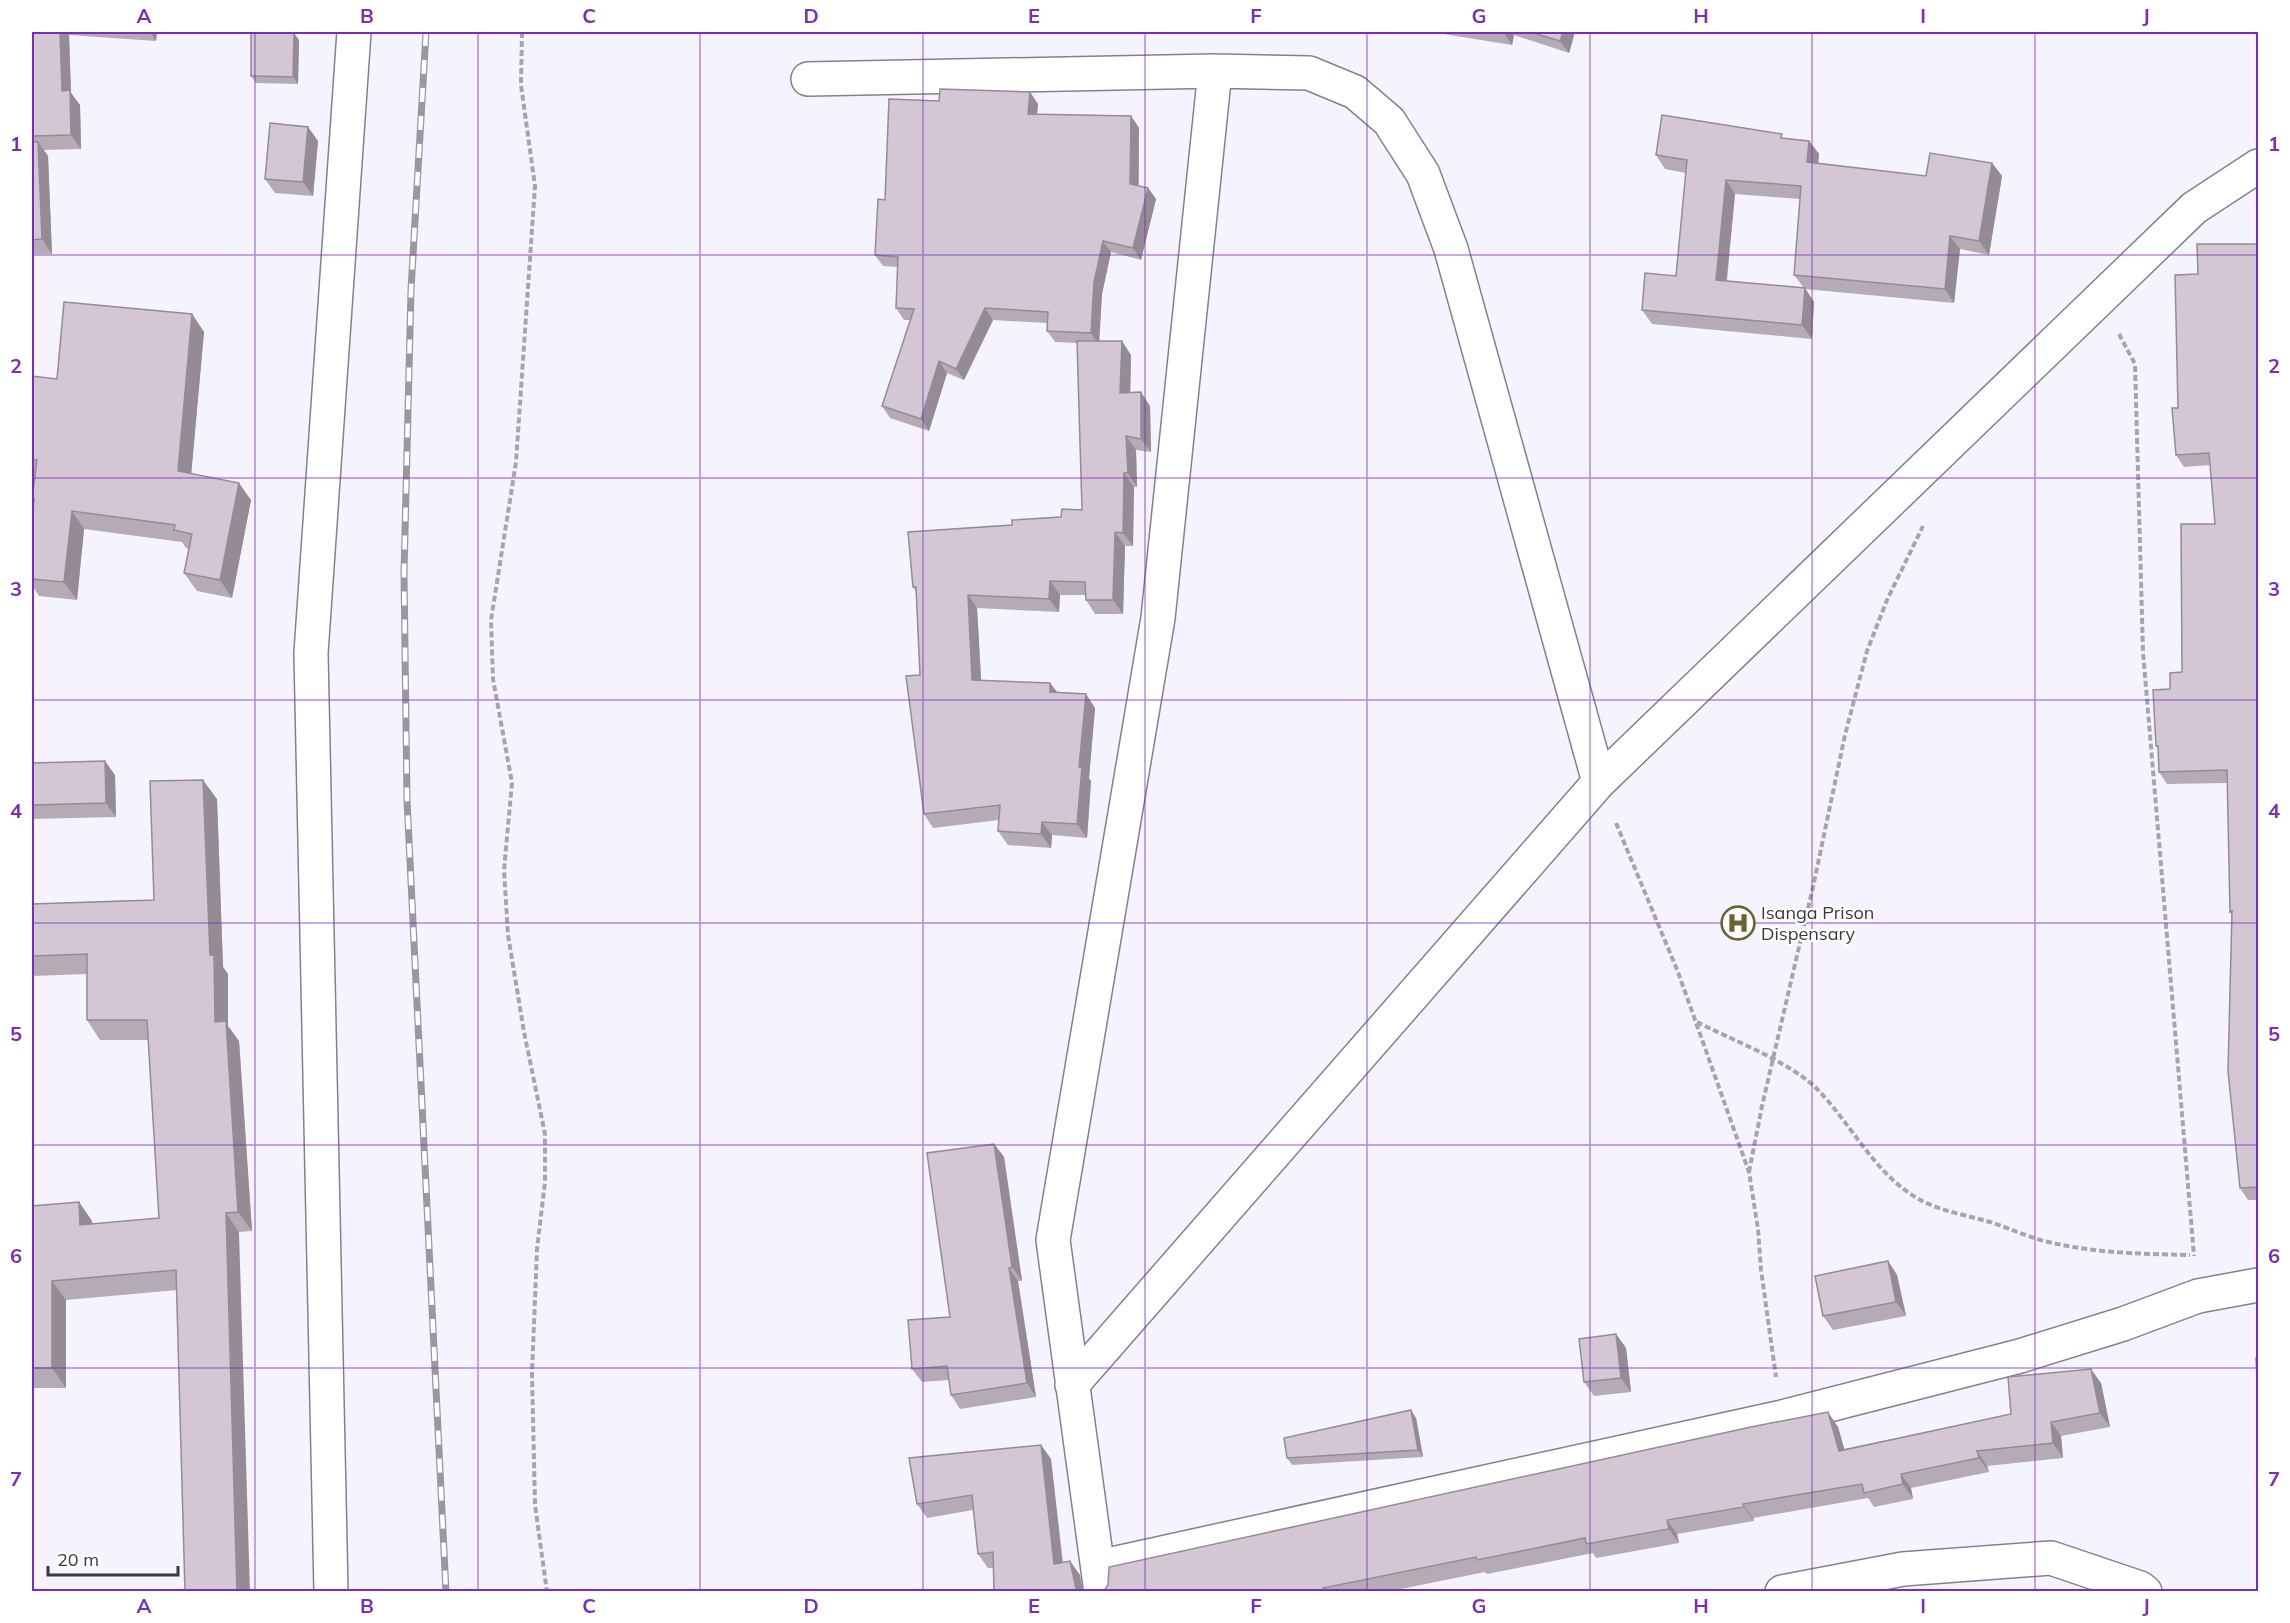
<svg xmlns="http://www.w3.org/2000/svg" width="2290" height="1623" font-family="Mulish,sans-serif">
<style>
.lines{fill:none;stroke-linecap:round;stroke-linejoin:round}
.minor-casing{stroke:#83818f;stroke-width:36}
.path{stroke:#a6a5ad;stroke-width:4;stroke-dasharray:6 3;stroke-linecap:butt}
.minor{stroke:#fff;stroke-width:33}
.rail-casing{stroke:#9998a0;stroke-width:7}
.rail{stroke:#fff;stroke-width:4.5;stroke-dasharray:14;stroke-linecap:butt}
.wall{fill:#b5abb5;fill-rule:evenodd}
.shaded-wall{fill:#948b94}
.building{fill:#d3c7d3;stroke:#948b94;stroke-width:1.5}
.grid{fill:none;stroke:#7b2cbf;stroke-width:1.5;stroke-opacity:0.55}
.labels{text-anchor:middle;stroke-width:4.5;stroke-linejoin:round;paint-order:stroke}
.poi-label{font-size:18px;fill:#3a393f;stroke:#fff;text-anchor:start}
.neatline{fill:none;stroke:#7b2cbf;stroke-width:2}
.grid-label{font-size:20px;text-anchor:middle;font-weight:bold;fill:#7b2cbf}
</style>
<rect width="100%" height="100%" fill="#f5f4fe"/>
<g class="lines">
<defs>
<path id="minor" d="M 808,79 L 1215,71 L 1309,73 L 1355,92 L 1389,121 L 1423,174 L 1451,249 L 1599,782
M 1072,1385 L 1599,782 L 2194,208 L 2258,166
M 1098,1567 L 1782,1417 L 2020,1356 L 2123,1324 L 2198,1296 L 2258,1285
M 331,1592 L 311,653 L 354,32
M 1101,1592 L 1053,1240 L 1158,618 L 1215,71
M 1782,1592 L 1903,1569 L 2051,1558 L 2140,1588 L 2145,1592"/>
</defs>
<use href="#minor" class="minor-casing"/>
<path class="path" d="M 522,32 L 521,85 L 535,186 L 516,462 L 491,620 L 493,679 L 512,783 L 504,870 L 508,935 L 524,1032 L 545,1134 L 545,1182 L 537,1249 L 532,1374 L 535,1505 L 547,1592
M 2119,334 L 2135,364 L 2143,652 L 2194,1256
M 1616,823 L 1678,972 L 1749,1172 L 1758,1229 L 1761,1270 L 1776,1377
M 1697,1022 C 1732,1040 1788,1061 1816,1088 C 1851,1123 1873,1172 1917,1198 C 1939,1211 1966,1215 1990,1222 C 2006,1227 2021,1234 2037,1239 C 2087,1253 2139,1254 2190,1255
M 1749,1172 L 1762,1106 L 1813,887 L 1845,735 L 1867,651 L 1887,600 L 1923,526"/>
<use href="#minor" class="minor"/>
<defs>
<path id="rail" d="M 426,32 L 411,290 L 404,573 L 407,800 L 446,1592"/>
</defs>
<use href="#rail" class="rail-casing"/>
<use href="#rail" class="rail"/>
</g>
<path class="wall" d="M 32,32 L 157,32 L 156,41 L 69,35 L 71,93 L 80,105 L 81,149 L 44,150 L 48,156 L 52,254 L 32,254 Z
M 1356,32 L 1375,32 L 1375,34 Z
M 1431,32 L 1575,32 L 1569,53 L 1514,35 L 1512,45 Z
M 299,40 L 298,84 L 256,83 L 251,76 Z
M 1038,104 L 1037,114 L 1131,116 L 1139,128 L 1139,186 L 1148,188 L 1156,199 L 1141,260 L 1111,252 L 1102,294 L 1099,341 L 1131,355 L 1130,392 L 1150,406 L 1151,452 L 1136,450 L 1137,487 L 1134,487 L 1133,546 L 1125,546 L 1123,614 L 1095,614 L 1086,600 L 1085,595 L 1060,595 L 1059,612 L 977,608 L 981,681 L 1050,683 L 1057,692 L 1095,708 L 1089,778 L 1091,781 L 1087,838 L 1052,835 L 1051,848 L 1008,845 L 998,831 L 999,820 L 933,828 L 924,814 L 920,675 L 916,592 L 913,587 L 1012,525 L 1061,517 L 1082,510 L 1077,343 L 1055,342 L 1047,331 L 1047,323 L 993,320 L 964,380 L 947,373 L 929,431 L 890,418 L 882,406 L 910,320 L 904,320 L 896,308 L 898,267 L 883,266 L 875,255 L 885,200 Z
M 308,127 L 318,141 L 313,196 L 275,193 L 265,179 Z
M 1785,138 L 1809,141 L 1819,154 L 1818,163 L 1926,176 L 1992,163 L 2002,176 L 1989,255 L 1960,249 L 1954,303 L 1805,289 L 1814,302 L 1812,339 L 1652,324 L 1642,310 L 1676,276 L 1686,173 L 1665,169 L 1656,155 ZM 1735,194 L 1800,199 L 1794,275 L 1804,288 L 1727,281 Z
M 2259,244 L 2259,1200 L 2248,1200 L 2240,1188 L 2232,915 L 2230,912 L 2227,783 L 2167,784 L 2159,772 L 2158,749 L 2156,746 L 2170,689 L 2182,672 L 2215,524 L 2210,465 L 2184,467 L 2176,455 L 2178,408 L 2198,274 Z
M 192,314 L 204,332 L 191,473 L 251,500 L 232,598 L 197,591 L 184,573 L 189,549 L 186,548 L 182,542 L 84,529 L 77,600 L 39,596 L 32,585 L 32,529 L 34,502 L 32,499 L 35,476 L 32,475 L 32,376 L 57,379 Z
M 32,763 L 115,775 L 116,817 L 32,819 Z
M 217,799 L 223,967 L 228,974 L 228,1026 L 239,1041 L 252,1231 L 239,1232 L 177,1290 L 66,1300 L 66,1388 L 32,1388 L 32,1206 L 79,1202 L 92,1221 L 92,1224 L 159,1218 L 148,1040 L 100,1040 L 87,1020 L 87,974 L 32,976 L 32,904 L 154,900 Z
M 994,1144 L 1004,1157 L 1022,1281 L 1018,1281 L 1036,1397 L 960,1409 L 951,1395 L 949,1380 L 922,1382 L 912,1369 L 950,1317 Z
M 1888,1261 L 1897,1275 L 1906,1316 L 1833,1330 L 1823,1316 Z
M 1616,1334 L 1626,1348 L 1631,1392 L 1594,1396 L 1584,1382 Z
M 2101,1383 L 2110,1427 L 2061,1436 L 2063,1458 L 1987,1466 L 1989,1472 L 1911,1488 L 1913,1499 L 1874,1507 L 1868,1498 L 1753,1518 L 1754,1521 L 1677,1534 L 1679,1543 L 1596,1558 L 1593,1553 L 1487,1574 L 1485,1572 L 1386,1592 L 1103,1592 L 1838,1427 L 1844,1449 L 2011,1414 Z
M 1416,1418 L 1423,1457 L 1292,1465 L 1287,1458 Z
M 1041,1445 L 1051,1459 L 1063,1562 L 1080,1575 L 994,1568 L 988,1568 L 978,1554 L 973,1510 L 927,1518 L 917,1504 Z"/>
<path class="shaded-wall" d="M 60,32 L 67,32 L 69,35 L 71,93 L 80,105 L 81,149 L 71,135 L 62,91 Z
M 150,32 L 157,32 L 156,41 Z
M 1504,32 L 1511,32 L 1514,35 L 1512,45 L 1504,33 Z
M 1563,32 L 1575,32 L 1569,53 L 1560,41 Z
M 294,33 L 299,40 L 298,84 L 293,77 Z
M 1030,92 L 1038,104 L 1036,125 L 1028,114 Z
M 1131,116 L 1139,128 L 1138,195 L 1130,184 Z
M 308,127 L 318,141 L 313,196 L 303,182 Z
M 1809,141 L 1819,154 L 1817,176 L 1807,162 Z
M 38,142 L 48,156 L 52,254 L 42,239 Z
M 1992,163 L 2002,176 L 1989,255 L 1979,241 Z
M 1726,180 L 1735,194 L 1725,294 L 1716,280 Z
M 1148,188 L 1156,199 L 1141,260 L 1133,248 Z
M 1950,236 L 1960,249 L 1954,303 L 1945,289 Z
M 1103,241 L 1111,252 L 1102,294 L 1099,345 L 1091,333 L 1094,282 Z
M 1805,288 L 1814,302 L 1812,339 L 1802,325 Z
M 985,308 L 993,320 L 964,380 L 956,369 Z
M 192,314 L 204,332 L 190,488 L 178,471 Z
M 1122,341 L 1131,355 L 1130,406 L 1120,393 Z
M 939,361 L 947,373 L 929,431 L 921,419 Z
M 1141,392 L 1150,406 L 1151,452 L 1141,439 Z
M 1126,436 L 1136,450 L 1137,487 L 1128,473 Z
M 1124,473 L 1134,487 L 1133,546 L 1123,533 Z
M 239,483 L 251,500 L 232,598 L 220,580 Z
M 72,511 L 84,529 L 77,600 L 64,582 Z
M 1115,532 L 1125,546 L 1123,614 L 1113,600 Z
M 1050,581 L 1060,595 L 1059,612 L 1049,599 Z
M 968,595 L 977,608 L 982,694 L 972,680 Z
M 1050,683 L 1060,696 L 1050,692 Z
M 1086,694 L 1095,708 L 1089,778 L 1091,781 L 1087,838 L 1077,824 L 1079,767 Z
M 105,761 L 115,775 L 116,817 L 106,803 Z
M 203,780 L 217,799 L 223,967 L 228,974 L 228,1026 L 239,1041 L 252,1231 L 238,1212 L 215,1022 L 210,955 Z
M 1042,822 L 1052,835 L 1051,848 L 1041,834 Z
M 994,1144 L 1004,1157 L 1022,1281 L 1012,1267 Z
M 79,1202 L 92,1221 L 94,1244 L 80,1225 Z
M 226,1213 L 239,1232 L 250,1592 L 237,1592 Z
M 1888,1261 L 1897,1275 L 1906,1316 L 1896,1302 Z
M 1009,1268 L 1018,1281 L 1036,1397 L 1027,1383 Z
M 52,1281 L 66,1300 L 66,1388 L 52,1368 Z
M 1616,1334 L 1626,1348 L 1631,1392 L 1621,1378 Z
M 2091,1369 L 2101,1383 L 2110,1427 L 2100,1413 Z
M 1411,1410 L 1416,1418 L 1423,1457 L 1418,1450 Z
M 1828,1412 L 1838,1427 L 1849,1465 L 1839,1451 Z
M 2051,1422 L 2061,1436 L 2063,1458 L 2053,1443 Z
M 1041,1445 L 1051,1459 L 1064,1578 L 1054,1564 Z
M 1977,1451 L 1987,1466 L 1989,1472 L 1979,1458 Z
M 1901,1474 L 1911,1488 L 1913,1499 L 1903,1484 Z
M 1743,1504 L 1753,1518 L 1754,1521 L 1744,1507 Z
M 1667,1520 L 1677,1534 L 1679,1543 L 1669,1529 Z
M 1070,1561 L 1080,1575 L 1083,1592 L 1078,1592 L 1076,1589 Z"/>
<path class="building" d="M 32,32 L 60,32 L 62,91 L 70,90 L 71,135 L 32,136 Z
M 251,32 L 294,33 L 293,77 L 251,76 Z
M 1530,32 L 1563,32 L 1560,41 Z
M 940,89 L 1030,92 L 1028,114 L 1131,116 L 1130,184 L 1148,188 L 1133,248 L 1103,241 L 1094,282 L 1091,333 L 1047,331 L 1048,312 L 985,308 L 956,369 L 939,361 L 921,419 L 882,406 L 914,309 L 896,308 L 898,257 L 875,255 L 878,199 L 885,200 L 889,99 L 939,101 Z
M 1662,115 L 1782,134 L 1781,138 L 1809,141 L 1807,162 L 1926,176 L 1930,153 L 1992,163 L 1979,241 L 1950,236 L 1945,289 L 1794,275 L 1801,186 L 1726,180 L 1716,280 L 1805,288 L 1802,325 L 1642,310 L 1645,273 L 1676,276 L 1687,160 L 1656,155 Z
M 270,123 L 308,127 L 303,182 L 265,179 Z
M 32,142 L 38,142 L 42,239 L 32,240 Z
M 2197,244 L 2259,244 L 2259,1187 L 2240,1188 L 2228,1071 L 2232,911 L 2230,912 L 2227,770 L 2159,772 L 2158,746 L 2156,746 L 2153,690 L 2170,689 L 2170,673 L 2182,672 L 2181,524 L 2215,524 L 2209,453 L 2176,455 L 2172,408 L 2178,408 L 2175,275 L 2198,274 Z
M 64,302 L 192,314 L 178,471 L 239,483 L 220,580 L 184,573 L 192,534 L 174,530 L 175,525 L 72,511 L 64,582 L 32,579 L 32,529 L 34,499 L 32,499 L 37,460 L 32,459 L 32,376 L 57,379 Z
M 1077,341 L 1122,341 L 1120,393 L 1141,392 L 1141,439 L 1126,436 L 1128,473 L 1124,473 L 1123,533 L 1115,532 L 1113,600 L 1086,600 L 1085,582 L 1050,581 L 1049,599 L 968,595 L 972,680 L 1050,683 L 1050,692 L 1086,694 L 1079,767 L 1082,767 L 1077,824 L 1042,822 L 1041,834 L 998,831 L 1000,805 L 924,814 L 906,676 L 920,675 L 916,587 L 913,587 L 908,532 L 1012,525 L 1012,520 L 1061,517 L 1062,509 L 1082,510 Z
M 105,761 L 106,803 L 32,805 L 32,763 Z
M 203,780 L 210,955 L 214,955 L 215,1022 L 226,1021 L 238,1212 L 226,1213 L 237,1592 L 185,1592 L 176,1270 L 52,1281 L 52,1368 L 32,1368 L 32,1206 L 79,1202 L 80,1225 L 159,1218 L 147,1020 L 87,1020 L 87,954 L 32,956 L 32,904 L 154,900 L 150,781 Z
M 994,1144 L 1012,1267 L 1009,1268 L 1027,1383 L 951,1395 L 947,1366 L 912,1369 L 908,1320 L 950,1317 L 927,1153 Z
M 1888,1261 L 1896,1302 L 1823,1316 L 1815,1276 Z
M 1616,1334 L 1621,1378 L 1584,1382 L 1579,1339 Z
M 2256,1358 L 2259,1358 L 2259,1399 L 2258,1399 Z
M 2091,1369 L 2100,1413 L 2051,1422 L 2053,1443 L 1977,1451 L 1979,1458 L 1901,1474 L 1903,1484 L 1864,1493 L 1862,1484 L 1743,1504 L 1744,1507 L 1667,1520 L 1669,1529 L 1586,1544 L 1585,1538 L 1477,1560 L 1476,1557 L 1323,1588 L 1324,1590 L 1316,1592 L 1103,1592 L 1108,1585 L 1109,1567 L 1751,1427 L 1828,1412 L 1839,1451 L 2011,1414 L 2008,1377 Z
M 1411,1410 L 1418,1450 L 1287,1458 L 1284,1438 Z
M 1041,1445 L 1054,1564 L 1070,1561 L 1076,1589 L 1079,1592 L 994,1592 L 993,1552 L 978,1554 L 972,1495 L 917,1504 L 909,1458 Z"/>
<path class="grid" d="M 255,32 L 255,1592M 478,32 L 478,1592M 700,32 L 700,1592M 923,32 L 923,1592M 1145,32 L 1145,1592M 1367,32 L 1367,1592M 1590,32 L 1590,1592M 1812,32 L 1812,1592M 2035,32 L 2035,1592M 32,255 L 2258,255M 32,478 L 2258,478M 32,700 L 2258,700M 32,923 L 2258,923M 32,1145 L 2258,1145M 32,1368 L 2258,1368"/>
<defs>
<symbol id="hospital-ring" viewBox="-11 -11 22 22"><circle r="9.5" fill="#fff" stroke="#696431" stroke-width="1.5"/><path d="M-5-5h3v3.5h4V-5h3V5h-3V1.5h-4V5h-3Z" fill="#696431"/></symbol>
</defs>
<g fill-rule="evenodd">
<use href="#hospital-ring" x="1719" y="904" width="38" height="38"/>
</g>
<g class="labels">
<g class="poi-label">
<text x="1761" y="919">Isanga Prison<tspan x="1761" dy="21">Dispensary</tspan></text>
</g>
</g>
<rect width="2290" height="1623" fill="none" stroke="#ffffff" stroke-width="66"/>
<path d="M48 1566v9h130v-9" fill="none" stroke="#3a393f" stroke-width="3"/>
<text x="57" y="1566" font-size="18" fill="#3a393f" stroke="#ffffff" stroke-width="4.5" paint-order="stroke">20 m</text>
<rect x="33" y="33" width="2224" height="1557" class="neatline"/>
<g class="grid-label">
<text x="144" y="23">A</text>
<text x="367" y="23">B</text>
<text x="589" y="23">C</text>
<text x="811" y="23">D</text>
<text x="1034" y="23">E</text>
<text x="1256" y="23">F</text>
<text x="1479" y="23">G</text>
<text x="1701" y="23">H</text>
<text x="1923" y="23">I</text>
<text x="2146" y="23">J</text>
<text x="16" y="151">1</text>
<text x="2274" y="151">1</text>
<text x="16" y="373">2</text>
<text x="2274" y="373">2</text>
<text x="16" y="596">3</text>
<text x="2274" y="596">3</text>
<text x="16" y="818">4</text>
<text x="2274" y="818">4</text>
<text x="16" y="1041">5</text>
<text x="2274" y="1041">5</text>
<text x="16" y="1263">6</text>
<text x="2274" y="1263">6</text>
<text x="16" y="1486">7</text>
<text x="2274" y="1486">7</text>
<text x="144" y="1613">A</text>
<text x="367" y="1613">B</text>
<text x="589" y="1613">C</text>
<text x="811" y="1613">D</text>
<text x="1034" y="1613">E</text>
<text x="1256" y="1613">F</text>
<text x="1479" y="1613">G</text>
<text x="1701" y="1613">H</text>
<text x="1923" y="1613">I</text>
<text x="2146" y="1613">J</text>
</g>
</svg>
